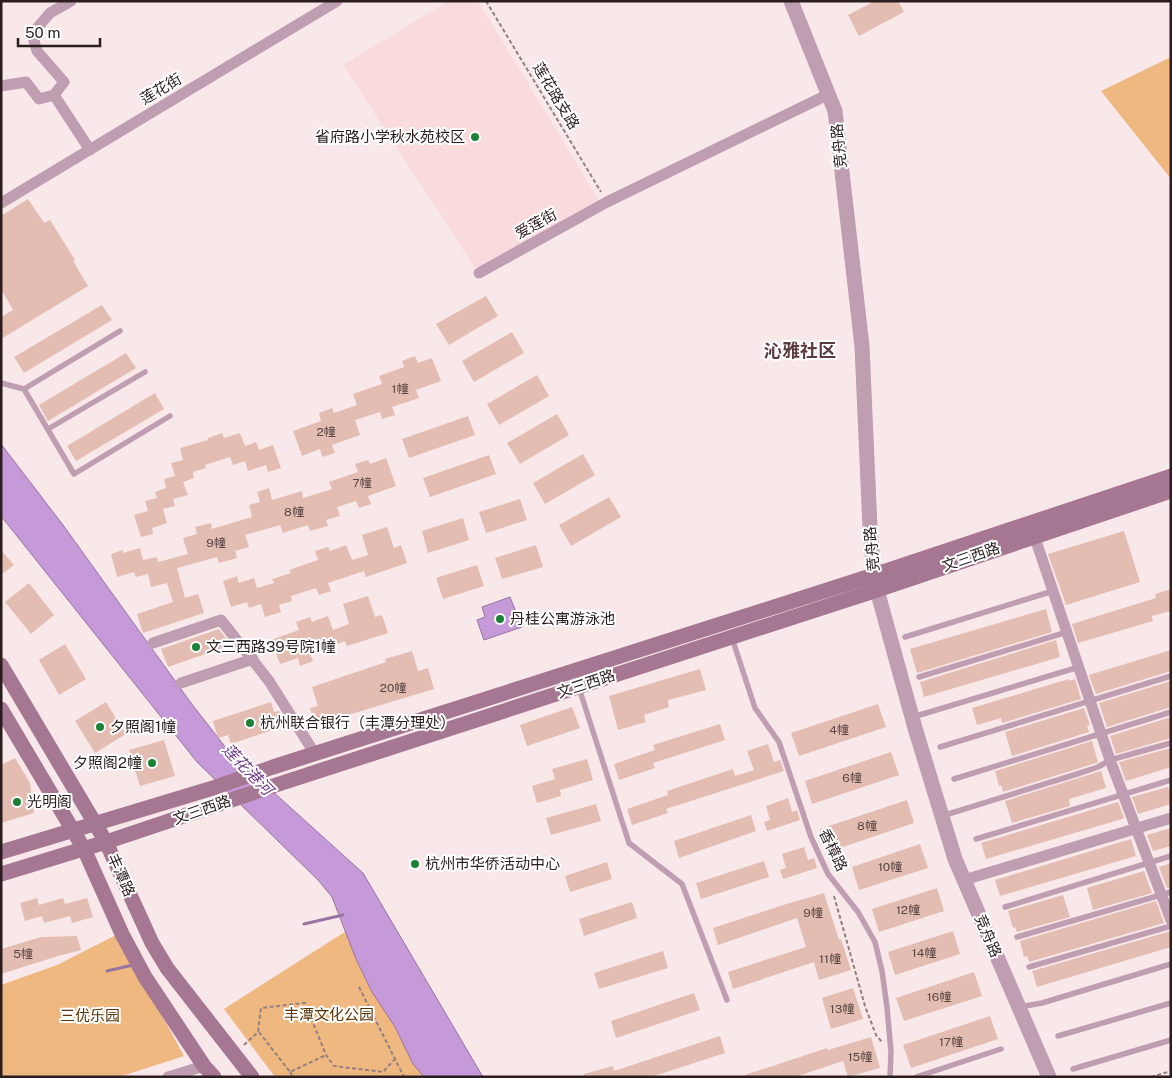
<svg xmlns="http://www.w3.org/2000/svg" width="1172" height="1078" font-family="'Public Sans','Noto Sans SC',sans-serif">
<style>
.built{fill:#f9dadd}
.green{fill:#f0b881}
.water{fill:#c69ad8;stroke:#9874a0}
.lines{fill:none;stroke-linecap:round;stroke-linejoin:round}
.stream{stroke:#9874a0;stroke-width:3}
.building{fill:#e3bdb1}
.path{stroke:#908082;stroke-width:2;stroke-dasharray:4 2.5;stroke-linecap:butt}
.service{stroke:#be9eb0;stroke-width:5.5}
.minor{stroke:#be9eb0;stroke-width:11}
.tertiary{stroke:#be9eb0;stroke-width:15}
.secondary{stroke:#a57792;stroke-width:15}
.poi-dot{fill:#1a8136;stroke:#fff;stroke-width:2}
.labels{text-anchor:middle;stroke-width:4;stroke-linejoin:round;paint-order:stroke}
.number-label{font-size:12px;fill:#594543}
.street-label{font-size:15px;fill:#2b1d1e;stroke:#fff}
.poi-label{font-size:15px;fill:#2b1d1e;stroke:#fff;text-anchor:start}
.park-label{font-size:15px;fill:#583304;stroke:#fff}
.water-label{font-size:16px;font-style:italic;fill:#703a84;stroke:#fff}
.quarter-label{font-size:18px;font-weight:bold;fill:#5c3b3f;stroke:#fff}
</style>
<rect width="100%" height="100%" fill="#f9e8ea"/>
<path class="built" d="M 448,1 L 478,1 L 604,209 L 492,267 L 474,267 L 343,65 Z"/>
<path class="green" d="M 1171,57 L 1171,179 L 1101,91 Z
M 351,928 L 438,1077 L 275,1077 L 224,1009 Z
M 118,934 L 184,1056 L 119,1077 L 1,1077 L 1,985 L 57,965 Z"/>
<path class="water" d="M 1,444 L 63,525 L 191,703 L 230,753 L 363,873 L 483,1077 L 424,1077 L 413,1064 L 395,1027 L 372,992 L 356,959 L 332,897 L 318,880 L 197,762 L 1,516 Z
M 510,597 L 522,627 L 484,640 L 477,620 L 485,617 L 482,607 Z"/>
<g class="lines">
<path class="stream" d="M 304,924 L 343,915
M 107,971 L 133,965"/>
</g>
<path class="building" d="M 875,1 L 898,1 L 904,12 L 859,36 L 848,15 Z
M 28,199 L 44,223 L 50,220 L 75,260 L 73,261 L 88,286 L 1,339 L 1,317 L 13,310 L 1,289 L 1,216 Z
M 486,296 L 498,316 L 449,345 L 436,324 Z
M 102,305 L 112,320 L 24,373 L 14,357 Z
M 512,332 L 524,353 L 474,382 L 462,361 Z
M 126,353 L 136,368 L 48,421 L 39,405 Z
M 415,356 L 418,363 L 432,358 L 441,381 L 416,390 L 419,398 L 392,407 L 395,415 L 382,419 L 380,412 L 355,420 L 360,435 L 332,445 L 335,453 L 322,457 L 320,449 L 302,456 L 293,431 L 321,421 L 319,413 L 332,408 L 334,413 L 357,405 L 353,394 L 382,384 L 379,376 L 404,367 L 402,361 Z
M 537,375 L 549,396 L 499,425 L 487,404 Z
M 155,393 L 164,409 L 76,461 L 67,446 Z
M 557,414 L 569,435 L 520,464 L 507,443 Z
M 468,416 L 475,435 L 409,458 L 402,439 Z
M 222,433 L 224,438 L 240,433 L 245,446 L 256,442 L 259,450 L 273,445 L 281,468 L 268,472 L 266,465 L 248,471 L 245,461 L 233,465 L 230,457 L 205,465 L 206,468 L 193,472 L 194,478 L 183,482 L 188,495 L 173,499 L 175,506 L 163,509 L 167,523 L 152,528 L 153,534 L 141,537 L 134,515 L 148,511 L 145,501 L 157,498 L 155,492 L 166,488 L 164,479 L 175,476 L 171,463 L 183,460 L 180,448 L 208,440 L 208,438 Z
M 583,454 L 595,475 L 545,504 L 533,483 Z
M 489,455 L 496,474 L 430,497 L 423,478 Z
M 386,458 L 396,486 L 368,496 L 371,504 L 359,508 L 356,501 L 337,507 L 340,516 L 326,520 L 328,526 L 310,531 L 308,525 L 283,533 L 280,525 L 245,535 L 249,547 L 235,551 L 237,558 L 219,563 L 217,557 L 177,568 L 185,598 L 198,594 L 204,613 L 143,633 L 137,614 L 173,602 L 167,583 L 151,587 L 148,574 L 136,577 L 134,572 L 117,577 L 111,554 L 123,550 L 123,553 L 140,548 L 143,560 L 157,557 L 158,562 L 188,554 L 183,538 L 197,534 L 195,527 L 211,523 L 212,529 L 252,517 L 249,505 L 260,502 L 257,492 L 269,488 L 272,500 L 302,491 L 303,498 L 332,489 L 329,482 L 358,472 L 355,464 L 368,460 L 370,464 Z
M 609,497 L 621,517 L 571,546 L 559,525 Z
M 520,499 L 527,520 L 486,533 L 479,512 Z
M 463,518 L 469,540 L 428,553 L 422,531 Z
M 387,527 L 394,548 L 401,545 L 407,563 L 366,577 L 364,571 L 328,583 L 331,591 L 319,595 L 316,588 L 291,596 L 292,601 L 279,605 L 281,612 L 265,617 L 261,604 L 249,608 L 247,602 L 231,607 L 223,581 L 237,576 L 239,583 L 254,578 L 257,588 L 274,583 L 272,579 L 291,573 L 289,570 L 318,560 L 315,551 L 328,547 L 330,551 L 346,545 L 352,560 L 368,555 L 362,535 Z
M 1124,531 L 1140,582 L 1066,605 L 1048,554 Z
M 536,545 L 543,567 L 502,579 L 495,558 Z
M 1,550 L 14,565 L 1,575 Z
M 477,565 L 484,586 L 443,599 L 436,578 Z
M 29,583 L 54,615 L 31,634 L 5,602 Z
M 1171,589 L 1171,611 L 1152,616 L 1153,621 L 1078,643 L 1072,624 L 1156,598 L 1155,594 Z
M 368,596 L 375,617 L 382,615 L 388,633 L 347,646 L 345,641 L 310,654 L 313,661 L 300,666 L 298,658 L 280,664 L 271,640 L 299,630 L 296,622 L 310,617 L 312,622 L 328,616 L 333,630 L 349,624 L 343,604 Z
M 1046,609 L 1052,632 L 917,673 L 910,649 Z
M 219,629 L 231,645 L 168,667 L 161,649 Z
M 1056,640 L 1060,657 L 924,697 L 920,682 Z
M 65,644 L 86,679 L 59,695 L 39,660 Z
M 1171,650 L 1171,671 L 1096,694 L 1089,675 Z
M 412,651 L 418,671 L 428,668 L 434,689 L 315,725 L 310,708 L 318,706 L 312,687 L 386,662 L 385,659 Z
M 700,669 L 706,690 L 668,700 L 669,707 L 644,715 L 646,722 L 618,730 L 609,696 Z
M 1069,679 L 1069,681 L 1075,679 L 1081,699 L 1002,723 L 1001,718 L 977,725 L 972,708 Z
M 1171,681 L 1171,707 L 1107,727 L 1099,703 Z
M 106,702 L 126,734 L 95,753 L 75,721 Z
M 271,702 L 274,712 L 279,711 L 287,725 L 231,744 L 228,735 L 218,738 L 213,721 Z
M 878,704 L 886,727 L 799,756 L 791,733 Z
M 572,707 L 580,728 L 527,746 L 520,725 Z
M 1084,708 L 1090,725 L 1087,726 L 1089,732 L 1012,756 L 1005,732 Z
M 1171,717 L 1171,738 L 1116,754 L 1110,736 Z
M 720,724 L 725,740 L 653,763 L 655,768 L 619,780 L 614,764 L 655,750 L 653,745 Z
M 164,740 L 175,776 L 140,786 L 129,750 Z
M 1092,741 L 1098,762 L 1096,763 L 1003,792 L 1001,785 L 999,786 L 995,771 Z
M 768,744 L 774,762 L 780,760 L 784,771 L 666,809 L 668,813 L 632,825 L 627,809 L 668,795 L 667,791 L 733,769 L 735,776 L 754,770 L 747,751 Z
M 1171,748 L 1171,767 L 1126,781 L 1119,762 Z
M 891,752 L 899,775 L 812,804 L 805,781 Z
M 15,758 L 30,783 L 34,813 L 1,823 L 1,765 Z
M 587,759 L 593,780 L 560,790 L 561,796 L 537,803 L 532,786 L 555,779 L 552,769 Z
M 1101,771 L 1106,788 L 1069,799 L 1070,806 L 1012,823 L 1005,801 Z
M 1168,787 L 1171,794 L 1171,804 L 1138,814 L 1132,797 Z
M 788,798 L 792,812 L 797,810 L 800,820 L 767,831 L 764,822 L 770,820 L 766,806 Z
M 907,800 L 914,823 L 828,852 L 820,829 Z
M 1118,802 L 1124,818 L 1122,819 L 986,859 L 981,843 Z
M 596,804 L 601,821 L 551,835 L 546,818 Z
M 751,815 L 756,831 L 679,858 L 674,841 Z
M 1171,828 L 1171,846 L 1153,851 L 1147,835 Z
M 1131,839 L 1136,856 L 1000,896 L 995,880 Z
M 920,844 L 928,868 L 859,890 L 852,867 Z
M 804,847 L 808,860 L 814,858 L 817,868 L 783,879 L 780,870 L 786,868 L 782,854 Z
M 764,861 L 769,877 L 701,899 L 696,883 Z
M 607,862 L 612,879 L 570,892 L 565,876 Z
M 1171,863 L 1171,887 L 1167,888 L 1159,867 Z
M 1144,871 L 1152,893 L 1093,910 L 1087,888 Z
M 937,888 L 944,911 L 879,932 L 872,909 Z
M 824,893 L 839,940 L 841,939 L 851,970 L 819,980 L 814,962 L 733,989 L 728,972 L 806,947 L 797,918 L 718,945 L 713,928 L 780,906 Z
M 1063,895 L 1070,917 L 1017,932 L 1015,927 L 1013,928 L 1008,911 Z
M 37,898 L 39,905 L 63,898 L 65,904 L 87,898 L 93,917 L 72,923 L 70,916 L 44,923 L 42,916 L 25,921 L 20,903 Z
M 1156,901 L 1164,923 L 1029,962 L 1027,956 L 1024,957 L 1020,941 Z
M 632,902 L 637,918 L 584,936 L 579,919 Z
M 953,931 L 960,954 L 895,975 L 888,952 Z
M 1171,931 L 1171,947 L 1037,987 L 1032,971 Z
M 77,936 L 81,950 L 58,956 L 1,974 L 1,949 L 41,937 Z
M 663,951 L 668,968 L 599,989 L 594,973 Z
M 974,972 L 982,996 L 904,1021 L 896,998 Z
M 853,988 L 863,1019 L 831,1029 L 822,998 Z
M 694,993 L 700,1010 L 616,1038 L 611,1021 Z
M 990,1016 L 998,1039 L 911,1068 L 903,1045 Z
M 720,1036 L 725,1053 L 651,1077 L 584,1077 L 584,1074 L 613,1066 L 614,1071 Z
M 871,1037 L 880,1068 L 848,1077 L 843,1061 L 795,1077 L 745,1077 L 745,1075 L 827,1048 L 828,1050 Z"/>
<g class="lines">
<path class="path" d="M 486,1 L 601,192
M 834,896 L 865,1006 L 876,1035 L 882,1042
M 359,987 L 404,1077
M 259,1032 L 290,1072 L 326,1055
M 244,1045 L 258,1032 L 261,1008 L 305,1003 L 326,1055 L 334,1066 L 383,1072 L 394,1060
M 290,1072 L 293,1077
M 1151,1077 L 1171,1071"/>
<path class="service" d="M 1,383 L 24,389 L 74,474 L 170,416
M 24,389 L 120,331
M 48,429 L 145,372
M 905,637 L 1053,591
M 732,638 L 755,708 L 779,742 L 811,837 L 828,874 L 858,912 L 875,942 L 882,971 L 887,1007 L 891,1052 L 890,1077
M 919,677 L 1067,632
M 579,688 L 629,843 L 682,884 L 727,1000
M 913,717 L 1079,667
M 940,747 L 1171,676
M 954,779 L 1171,712
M 942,816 L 1077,774 L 1098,767 L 1110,760 L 1171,743
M 976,839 L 1171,780
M 1005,907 L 1171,856
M 1017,937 L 1171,892
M 1029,967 L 1171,926
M 1019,1007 L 1042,1003 L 1171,964
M 1058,1036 L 1171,1003
M 1073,1069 L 1171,1040
M 916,1077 L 1001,1049"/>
<path class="minor" d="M 1,86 L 26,82 L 39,99 L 54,95 L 64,82 L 37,51 L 32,34 L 50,13 L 71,1
M 54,95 L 90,150
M 1,203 L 337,1
M 479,273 L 607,202 L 829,94
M 1034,535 L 1110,760 L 1171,920
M 153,643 L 221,620 L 269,681 L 315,754
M 181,683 L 253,659
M 964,880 L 1171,818
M 168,1077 L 204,1066"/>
<path class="tertiary" d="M 791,1 L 835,111 L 862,346 L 870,528 L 874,575 L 877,590 L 915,728 L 955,859 L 1049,1077"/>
<path class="secondary" d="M 1,665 L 106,842 L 152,943 L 167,968 L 252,1077
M 1,709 L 84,849 L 122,934 L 145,977 L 204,1066 L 214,1077
M 1,852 L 213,788 L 273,767 L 874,575 L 1171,476
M 1,874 L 106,842 L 282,783 L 877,590 L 1171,491"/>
</g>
<g class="poi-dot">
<circle cx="475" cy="137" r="5"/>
<circle cx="500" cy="619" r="5"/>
<circle cx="196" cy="647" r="5"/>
<circle cx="250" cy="723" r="5"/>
<circle cx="100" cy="727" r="5"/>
<circle cx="152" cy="763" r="5"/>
<circle cx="17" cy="802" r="5"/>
<circle cx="415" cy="864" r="5"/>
</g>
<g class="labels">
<g class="number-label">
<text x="400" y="393">1幢</text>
<text x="326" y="436">2幢</text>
<text x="362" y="487">7幢</text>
<text x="294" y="516">8幢</text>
<text x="216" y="547">9幢</text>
<text x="393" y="692">20幢</text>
<text x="839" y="734">4幢</text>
<text x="852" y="782">6幢</text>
<text x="867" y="830">8幢</text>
<text x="890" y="871">10幢</text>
<text x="908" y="914">12幢</text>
<text x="813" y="917">9幢</text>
<text x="924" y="957">14幢</text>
<text x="23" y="958">5幢</text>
<text x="830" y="963">11幢</text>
<text x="939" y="1001">16幢</text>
<text x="842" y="1013">13幢</text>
<text x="951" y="1046">17幢</text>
<text x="860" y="1061">15幢</text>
</g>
<g class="street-label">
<text transform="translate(161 89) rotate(-31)" y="5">莲花街</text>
<text transform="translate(556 96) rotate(59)" y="5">莲花路支路</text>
<text transform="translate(839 146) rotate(-96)" y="5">竞舟路</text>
<text transform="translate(536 224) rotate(-29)" y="5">爱莲街</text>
<text transform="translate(872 549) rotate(-95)" y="5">竞舟路</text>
<text transform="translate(971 557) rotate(-19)" y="5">文三西路</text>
<text transform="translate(586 684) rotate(-18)" y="5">文三西路</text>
<text transform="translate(202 810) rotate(-19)" y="5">文三西路</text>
<text transform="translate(833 850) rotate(64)" y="5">香樟路</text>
<text transform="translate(121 875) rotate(66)" y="5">丰潭路</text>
<text transform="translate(988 936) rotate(67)" y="5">竞舟路</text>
</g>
<g class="poi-label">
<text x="465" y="142" text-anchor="end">省府路小学秋水苑校区</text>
<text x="510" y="624">丹桂公寓游泳池</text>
<text x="206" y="652">文三西路39号院1幢</text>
<text x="260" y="728">杭州联合银行（丰潭分理处）</text>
<text x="110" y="732">夕照阁1幢</text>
<text x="142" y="768" text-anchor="end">夕照阁2幢</text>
<text x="27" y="807">光明阁</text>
<text x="425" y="869">杭州市华侨活动中心</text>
</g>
<g class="park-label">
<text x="329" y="1020">丰潭文化公园</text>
<text x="90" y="1021">三优乐园</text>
</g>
<g class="water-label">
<text transform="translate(248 769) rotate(46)" y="6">莲花港河</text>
</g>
<g class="quarter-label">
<text x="800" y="357">沁雅社区</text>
</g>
</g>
<rect width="1172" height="1078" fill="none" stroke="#2b1d1e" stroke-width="5"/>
<path d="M18 38v8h82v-8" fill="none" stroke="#2b1d1e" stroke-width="2.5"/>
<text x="25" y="38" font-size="15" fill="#2b1d1e" stroke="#ffffff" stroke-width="4" paint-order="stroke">50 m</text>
</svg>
